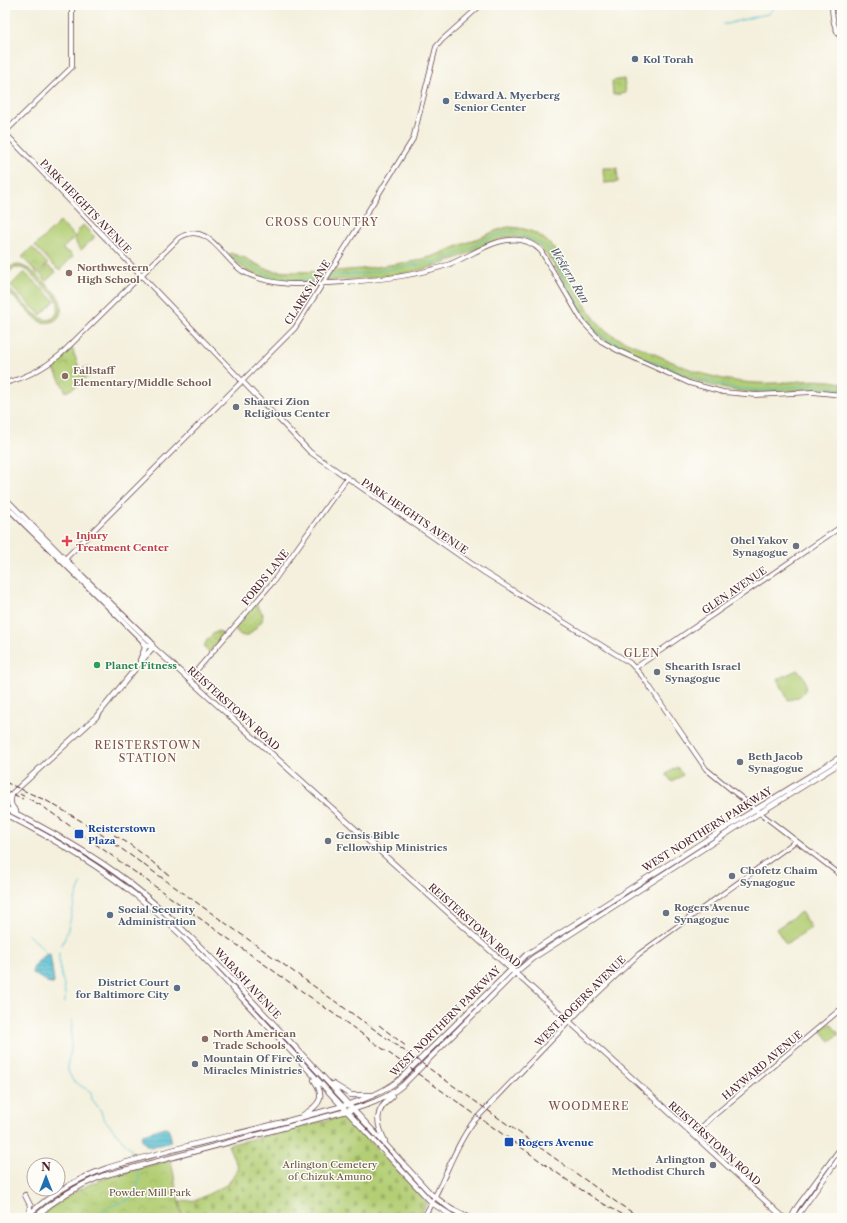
<svg xmlns="http://www.w3.org/2000/svg" width="847" height="1223" font-family="'Libre Caslon Text',serif">
<style>
.grass{fill:url(#grass-dots);stroke:#7e7650}
.cemetery{fill:url(#cemetery-stones);stroke:#7e7650}
.park{fill:url(#park-crowns);stroke:#7e7650}
.garden{fill:#b3ce74;stroke:#7e7650;fill-rule:evenodd}
.water{fill:url(#water-rules);stroke:#50707e}
.lines{fill:none;stroke-linecap:round;stroke-linejoin:round}
.stream{stroke:#56c0d2;stroke-width:1}
.secondary-casing{stroke:#643e46;stroke-width:5.5}
.primary-casing{stroke:#643e46;stroke-width:6}
.secondary{stroke:#fff;stroke-width:4}
.primary{stroke:#fff;stroke-width:4.5}
.rail{stroke:#4a1f2b;stroke-width:1;stroke-dasharray:6 3;stroke-linecap:butt}
.service-dot{fill:#5c6f8a;stroke:#fdfcf7;stroke-width:1.5}
.education-dot{fill:#8d6e63;stroke:#fdfcf7;stroke-width:1.5}
.worship-dot{fill:#6b7280;stroke:#fdfcf7;stroke-width:1.5}
.health-dot{fill:#e0444e;stroke:#fdfcf7;stroke-width:1.5}
.leisure-dot{fill:#2e9e5b;stroke:#fdfcf7;stroke-width:1.5}
.transit-dot{fill:#1a4fb4;stroke:#fdfcf7;stroke-width:1.5}
.labels{text-anchor:middle;stroke-width:3;stroke-linejoin:round;paint-order:stroke}
.service-label{font-size:10px;font-weight:bold;fill:#4e5e75;stroke:#fdfcf7;text-anchor:start}
.street-label{font-size:10px;fill:#4a1f2b;stroke:#fdfcf7}
.education-label{font-size:10px;font-weight:bold;fill:#785e54;stroke:#fdfcf7;text-anchor:start}
.worship-label{font-size:10px;font-weight:bold;fill:#5b616d;stroke:#fdfcf7;text-anchor:start}
.health-label{font-size:10px;font-weight:bold;fill:#be3a42;stroke:#fdfcf7;text-anchor:start}
.leisure-label{font-size:10px;font-weight:bold;fill:#27864d;stroke:#fdfcf7;text-anchor:start}
.transit-label{font-size:10px;font-weight:bold;fill:#164399;stroke:#fdfcf7;text-anchor:start}
.park-label{font-size:10px;fill:#6a5441;stroke:#fdfcf7}
.neighbourhood-label{font-size:11px;letter-spacing:1px;fill:#7d534a;stroke:#fdfcf7}
.water-label{font-size:11px;font-style:italic;fill:#4e5765;stroke:#fdfcf7}
</style>
<defs>
<pattern id="grass-dots" width="8" height="8" patternUnits="userSpaceOnUse"><rect width="8" height="8" fill="#b3ce74"/><path d="M2 2h.1M6 6h.1" fill="none" stroke="#9bb065" stroke-width="1.8" stroke-linecap="round"/></pattern>
<pattern id="cemetery-stones" width="16" height="16" patternUnits="userSpaceOnUse"><rect width="16" height="16" fill="#b3ce74"/><path d="M2 7V4a2 2 0 0 1 4 0v3zM10 15v-3a2 2 0 0 1 4 0v3z" fill="#9bb065"/></pattern>
<pattern id="park-crowns" width="20" height="18" patternUnits="userSpaceOnUse"><rect width="20" height="18" fill="#b3ce74"/><path d="M2 6a3 3 0 1 1 6 0M12 15a3 3 0 1 1 6 0" fill="none" stroke="#9bb065"/></pattern>
<pattern id="water-rules" width="6" height="5" patternUnits="userSpaceOnUse"><rect width="6" height="5" fill="#56c0d2"/><path d="M0 2.5h6" fill="none" stroke="#499bab"/></pattern>
</defs>
<rect width="100%" height="100%" fill="#fdfcf7"/>
<filter id="ink" filterUnits="userSpaceOnUse"><feTurbulence type="fractalNoise" baseFrequency=".025" numOctaves="2"/><feDisplacementMap in="SourceGraphic" scale="8" xChannelSelector="R" yChannelSelector="G"/><feConvolveMatrix kernelMatrix="1 2 1 2 8 2 1 2 1" color-interpolation-filters="sRGB"/></filter>
<filter id="wash" filterUnits="userSpaceOnUse"><feTurbulence type="fractalNoise" baseFrequency=".012" numOctaves="4" result="noise"/><feDisplacementMap in="SourceGraphic" scale="16" xChannelSelector="R" yChannelSelector="G"/><feGaussianBlur stdDeviation="0.9" result="paint"/><feColorMatrix in="noise" values="0 0 0 0 0 0 0 0 0 0 0 0 0 0 0 0 0 1.4 0 .05"/><feComposite in="paint" operator="in"/></filter>
<g filter="url(#wash)">
<rect width="100%" height="100%" fill="#f4f0dd"/>
<path class="grass" d="M 256,604 L 263,614 L 262,621 L 248,636 C 242,637 238,634 235,629 Z
M 219,631 L 224,636 L 209,652 L 204,647 C 205,641 213,632 219,631 Z"/>
<path class="cemetery" d="M 343,1116 L 349,1119 L 425,1200 L 427,1203 L 418,1218 L 182,1218 L 179,1201 L 197,1200 L 228,1184 L 238,1168 L 228,1145 Z"/>
<path class="park" d="M 624,79 L 626,93 L 613,95 L 612,81 Z
M 603,168 L 617,168 L 618,182 L 604,183 Z
M 508,227 C 530,228 542,234 557,252 C 569,274 584,309 602,327 C 612,337 629,343 642,348 C 683,367 711,381 757,383 C 786,385 813,376 842,383 L 842,393 C 832,392 822,390 812,390 C 798,389 784,393 770,393 C 723,394 687,379 645,360 C 632,354 618,350 607,342 C 598,335 590,328 583,319 C 562,288 551,229 502,238 C 479,248 456,260 432,267 C 395,278 355,279 316,281 C 304,282 289,284 277,282 C 258,278 242,269 229,256 L 230,253 L 245,258 L 264,268 L 273,271 L 293,272 L 335,271 L 362,269 L 416,261 L 434,256 L 498,230 Z
M 32,247 L 48,264 L 38,274 L 22,257 Z
M 72,348 L 80,370 L 88,367 L 91,376 L 78,380 L 77,383 L 79,385 L 66,392 L 55,371 L 55,364 Z
M 171,1160 L 182,1218 L 38,1218 C 54,1205 71,1193 90,1184 C 116,1173 144,1167 171,1160 Z"/>
<path class="garden" d="M 60,222 L 75,237 L 62,249 L 70,253 L 73,256 L 60,270 L 57,269 L 35,246 Z
M 83,225 L 94,236 L 94,238 L 81,250 C 72,242 75,233 83,225 Z
M 14,265 C 30,263 46,285 57,295 C 68,310 57,328 39,321 L 5,289 C 5,278 3,270 14,265 ZM 15,268 L 21,268 L 27,270 L 55,297 C 63,308 55,325 41,318 C 33,314 16,295 8,288 C 4,279 6,272 15,268 Z
M 48,266 L 56,272 L 46,281 L 40,274 Z
M 24,272 L 55,301 L 41,315 L 10,286 Z
M 797,670 C 805,675 810,688 801,695 C 797,698 793,699 788,700 L 778,679 Z
M 677,767 L 683,775 L 672,782 L 666,774 Z
M 801,912 L 811,928 L 786,944 L 776,929 Z
M 830,1023 L 839,1034 L 830,1041 L 821,1030 Z"/>
<path class="water" d="M 47,954 L 50,954 L 54,981 L 54,983 L 51,984 L 32,973 C 33,965 40,959 47,954 Z
M 165,1127 L 168,1128 L 171,1137 L 170,1142 L 151,1147 C 146,1146 143,1142 141,1137 L 143,1134 Z"/>
<g class="lines">
<path class="stream" d="M 723,24 L 727,24 L 757,16 L 768,14 L 777,5
M 229,256 L 269,275 L 276,277 L 297,280 L 325,276
M 330,276 L 366,273 L 434,262 L 451,257 L 492,237 L 507,232 L 515,232 L 534,240 L 548,248 L 584,313 L 598,332 L 608,339 L 631,350 L 641,357 L 662,365 L 683,372 L 699,379 L 735,388 L 758,390 L 813,385 L 842,388
M 28,935 L 38,943 L 47,954
M 62,945 C 71,926 72,904 81,884
M 59,952 C 57,970 67,984 65,1003
M 72,1019 L 71,1052 L 68,1061 L 68,1071 L 73,1081 L 91,1092 L 92,1099 L 101,1111 L 103,1118 L 129,1147 L 135,1156
M 95,1218 L 105,1208 L 128,1200 L 136,1191 L 139,1179 L 138,1171"/>
</g>
</g>
<g filter="url(#ink)">
<g class="lines">
<defs>
<path id="secondary" d="M 832,5 C 832,19 834,28 842,40
M 5,132 L 72,67 L 72,5
M 5,133 L 310,452 L 485,573 L 630,663 L 643,677 L 706,769 L 760,813 L 842,876
M 5,383 C 26,378 43,369 60,355 L 179,238 C 208,220 222,258 242,271 C 274,289 311,284 346,282 C 380,280 417,276 450,264 C 468,257 489,242 508,240 C 521,238 533,243 541,251 L 583,322 L 601,341 L 617,350 L 689,383 L 723,392 L 756,395 L 813,392 L 842,395
M 63,561 L 295,328 L 413,139 L 436,47 L 442,40 L 481,5
M 635,668 L 842,526
M 189,679 L 273,582 L 347,478
M 694,1135 L 711,1118 L 842,1008
M 423,1218 C 443,1187 452,1150 474,1121 L 585,1005 L 639,954 L 796,841
M 791,1218 L 797,1207 L 842,1146
M 796,1218 L 842,1154"/>
<path id="primary" d="M 5,498 L 68,562 L 151,642 L 153,647
M 5,505 L 148,646 L 153,647 L 632,1078 L 784,1218
M 140,660 L 145,648 L 143,643
M 13,793 C 9,800 10,806 16,811
M 5,800 L 96,717 L 153,647
M 5,808 C 47,829 89,852 127,881 C 180,922 225,972 271,1021 C 325,1079 378,1136 431,1194 L 451,1209 L 469,1218
M 5,814 C 52,838 97,864 138,897 C 184,934 223,978 263,1021 C 319,1081 375,1142 432,1203 L 455,1218
M 333,1084 L 351,1095 L 372,1095
M 303,1115 C 320,1105 326,1097 314,1080
M 385,1141 C 376,1123 374,1110 392,1097
M 25,1195 L 30,1205 L 29,1214
M 25,1218 C 49,1195 76,1179 107,1168 C 173,1148 240,1134 306,1116 C 338,1107 372,1101 399,1080 L 526,955 L 719,832 L 842,756
M 34,1218 C 54,1200 77,1186 102,1176 L 343,1112 C 365,1106 385,1100 403,1085 L 515,973 L 533,958 L 740,825 L 842,762"/>
</defs>
<use href="#secondary" class="secondary-casing"/>
<use href="#primary" class="primary-casing"/>
<use href="#secondary" class="secondary"/>
<use href="#primary" class="primary"/>
<path class="rail" d="M 5,782 L 47,801 L 88,825 L 619,1204 L 641,1218
M 5,790 L 23,799
M 20,794 L 42,806 L 80,833 L 574,1185 L 602,1203 L 629,1218
M 114,835 C 135,846 150,861 169,875
M 379,1025 L 407,1047"/>
</g>
</g>
<g class="service-dot">
<circle cx="635" cy="59" r="4"/>
<circle cx="446" cy="101" r="4"/>
<circle cx="110" cy="915" r="4"/>
<circle cx="177" cy="988" r="4"/>
</g>
<g class="education-dot">
<circle cx="69" cy="273" r="4"/>
<circle cx="65" cy="376" r="4"/>
<circle cx="205" cy="1039" r="4"/>
</g>
<g class="worship-dot">
<circle cx="236" cy="407" r="4"/>
<circle cx="796" cy="546" r="4"/>
<circle cx="657" cy="672" r="4"/>
<circle cx="740" cy="762" r="4"/>
<circle cx="328" cy="841" r="4"/>
<circle cx="732" cy="876" r="4"/>
<circle cx="666" cy="913" r="4"/>
<circle cx="195" cy="1064" r="4"/>
<circle cx="713" cy="1165" r="4"/>
</g>
<path class="health-dot" d="M65 535h4v4h4v4h-4v4h-4v-4h-4v-4h4z"/>
<circle class="leisure-dot" cx="97" cy="665" r="4"/>
<g class="transit-dot">
<rect x="74" y="829" width="10" height="10" rx="2"/>
<rect x="504" y="1137" width="10" height="10" rx="2"/>
</g>
<g class="labels">
<g class="service-label">
<text x="643" y="63">Kol Torah</text>
<text x="454" y="99">Edward A. Myerberg<tspan x="454" dy="12">Senior Center</tspan></text>
<text x="118" y="913">Social Security<tspan x="118" dy="12">Administration</tspan></text>
<text x="169" y="986" text-anchor="end">District Court<tspan x="169" dy="12">for Baltimore City</tspan></text>
</g>
<g class="street-label">
<text transform="translate(86 206) rotate(46)" y="4">PARK HEIGHTS AVENUE</text>
<text transform="translate(307 292) rotate(-57)" y="4">CLARKS LANE</text>
<text transform="translate(415 516) rotate(34)" y="4">PARK HEIGHTS AVENUE</text>
<text transform="translate(265 577) rotate(-51)" y="4">FORDS LANE</text>
<text transform="translate(734 590) rotate(-34)" y="4">GLEN AVENUE</text>
<text transform="translate(234 708) rotate(42)" y="4">REISTERSTOWN ROAD</text>
<text transform="translate(707 829) rotate(-32)" y="4">WEST NORTHERN PARKWAY</text>
<text transform="translate(475 925) rotate(42)" y="4">REISTERSTOWN ROAD</text>
<text transform="translate(248 983) rotate(47)" y="4">WABASH AVENUE</text>
<text transform="translate(580 1001) rotate(-45)" y="4">WEST ROGERS AVENUE</text>
<text transform="translate(445 1021) rotate(-45)" y="4">WEST NORTHERN PARKWAY</text>
<text transform="translate(762 1065) rotate(-40)" y="4">HAYWARD AVENUE</text>
<text transform="translate(715 1143) rotate(42)" y="4">REISTERSTOWN ROAD</text>
</g>
<g class="education-label">
<text x="77" y="271">Northwestern<tspan x="77" dy="12">High School</tspan></text>
<text x="73" y="374">Fallstaff<tspan x="73" dy="12">Elementary/Middle School</tspan></text>
<text x="213" y="1037">North American<tspan x="213" dy="12">Trade Schools</tspan></text>
</g>
<g class="worship-label">
<text x="244" y="405">Shaarei Zion<tspan x="244" dy="12">Religious Center</tspan></text>
<text x="788" y="544" text-anchor="end">Ohel Yakov<tspan x="788" dy="12">Synagogue</tspan></text>
<text x="665" y="670">Shearith Israel<tspan x="665" dy="12">Synagogue</tspan></text>
<text x="748" y="760">Beth Jacob<tspan x="748" dy="12">Synagogue</tspan></text>
<text x="336" y="839">Gensis Bible<tspan x="336" dy="12">Fellowship Ministries</tspan></text>
<text x="740" y="874">Chofetz Chaim<tspan x="740" dy="12">Synagogue</tspan></text>
<text x="674" y="911">Rogers Avenue<tspan x="674" dy="12">Synagogue</tspan></text>
<text x="203" y="1062">Mountain Of Fire &amp;<tspan x="203" dy="12">Miracles Ministries</tspan></text>
<text x="705" y="1163" text-anchor="end">Arlington<tspan x="705" dy="12">Methodist Church</tspan></text>
</g>
<g class="health-label">
<text x="76" y="539">Injury<tspan x="76" dy="12">Treatment Center</tspan></text>
</g>
<g class="leisure-label">
<text x="105" y="669">Planet Fitness</text>
</g>
<g class="transit-label">
<text x="88" y="832">Reisterstown<tspan x="88" dy="12">Plaza</tspan></text>
<text x="518" y="1146">Rogers Avenue</text>
</g>
<g class="park-label">
<text x="330" y="1168">Arlington Cemetery<tspan x="330" dy="12">of Chizuk Amuno</tspan></text>
<text x="150" y="1196">Powder Mill Park</text>
</g>
<g class="neighbourhood-label">
<text x="322" y="226">CROSS COUNTRY</text>
<text x="642" y="657">GLEN</text>
<text x="148" y="749">REISTERSTOWN<tspan x="148" dy="13">STATION</tspan></text>
<text x="589" y="1110">WOODMERE</text>
</g>
<g class="water-label">
<text transform="translate(570 275) rotate(59)" y="4">Western Run</text>
</g>
</g>
<rect width="847" height="1223" fill="none" stroke="#fdfcf7" stroke-width="20"/>
<g transform="translate(46 1177)"><circle r="19" fill="#fdfcf7" stroke="#b5a4a5"/>
<path d="M0-3L7 15L0 10L-7 15Z" fill="#1f6fb2"/>
<text y="-6" font-size="11" font-weight="bold" text-anchor="middle" fill="#4a1f2b">N</text>
</g>
</svg>
